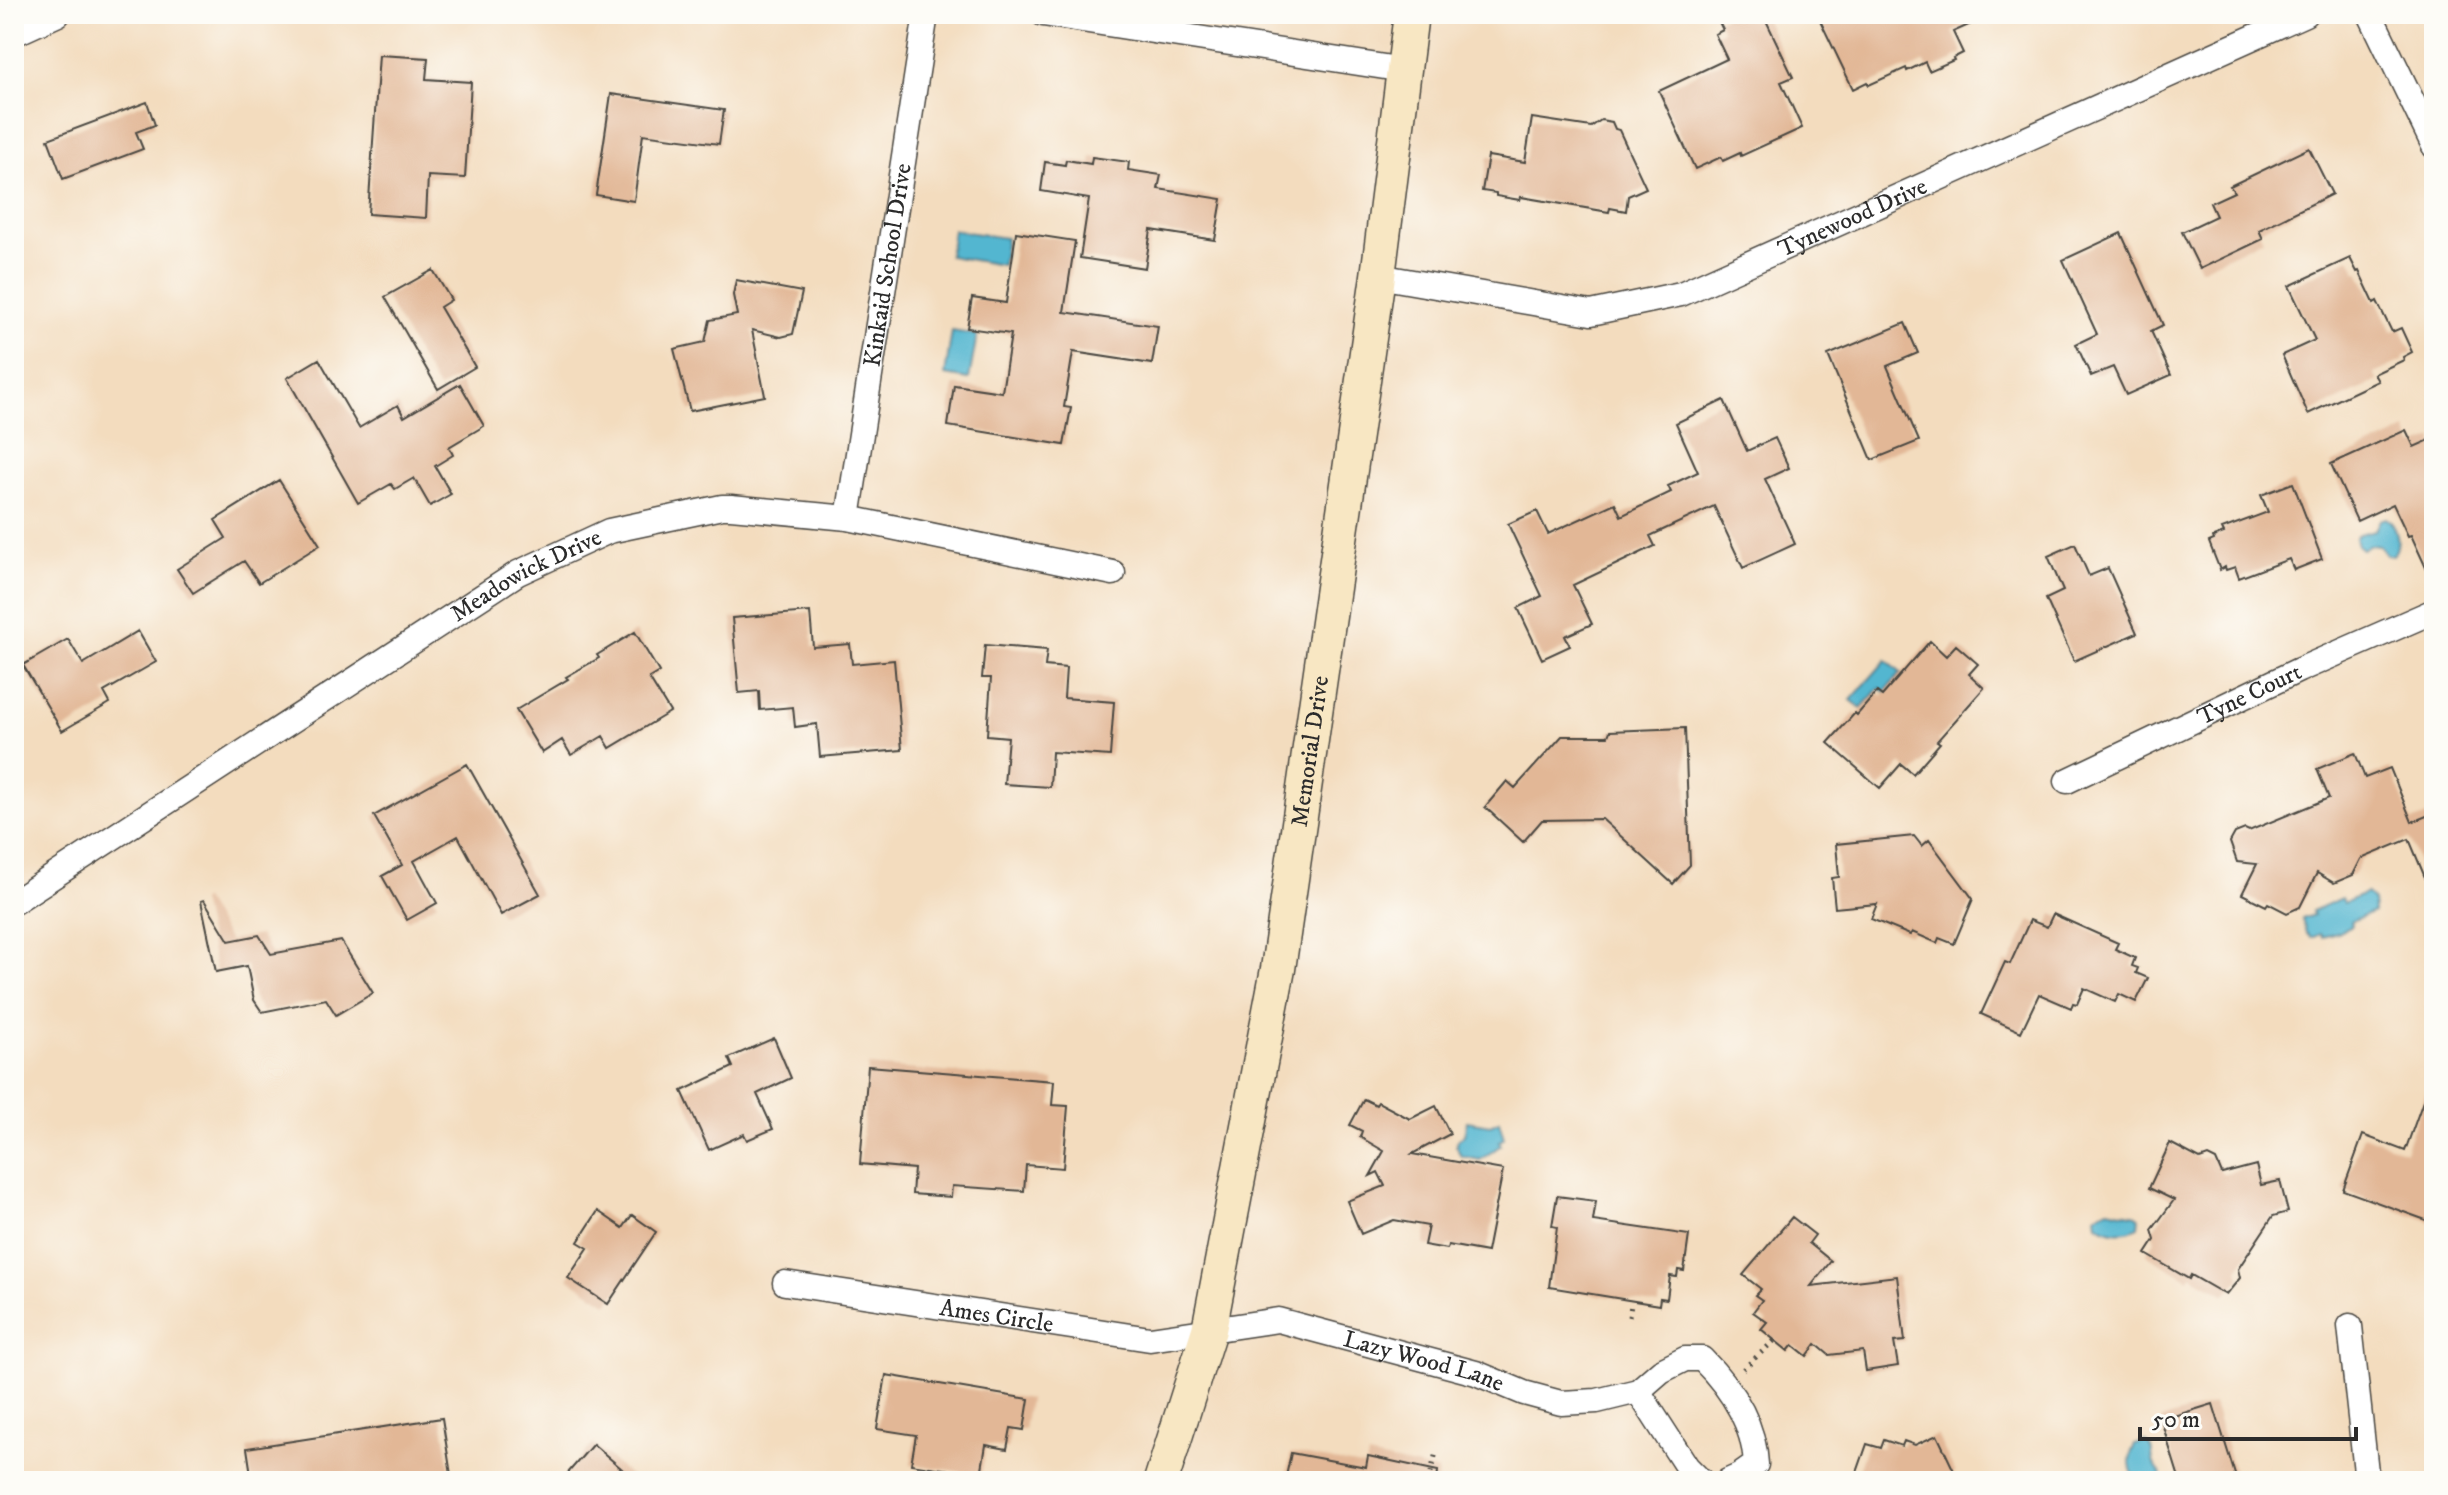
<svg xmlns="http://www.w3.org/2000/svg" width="2448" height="1495" font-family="'IM FELL DW Pica',serif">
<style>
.water{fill:#52b6d0;stroke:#3e707e;stroke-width:2}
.building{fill:#e2b796}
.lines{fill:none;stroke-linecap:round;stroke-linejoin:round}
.street-casing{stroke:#494641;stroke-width:27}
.secondary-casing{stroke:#494641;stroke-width:37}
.path{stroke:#494641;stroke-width:5;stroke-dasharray:2 6;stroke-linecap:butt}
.street{stroke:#fff;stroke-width:24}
.secondary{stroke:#f8e7c3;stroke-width:34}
.labels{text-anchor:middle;stroke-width:6;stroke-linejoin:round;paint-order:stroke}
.street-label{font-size:24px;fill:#2b2b2b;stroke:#fdfcf7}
</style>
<rect width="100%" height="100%" fill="#fdfcf7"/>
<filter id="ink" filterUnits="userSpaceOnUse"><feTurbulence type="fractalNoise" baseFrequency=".0125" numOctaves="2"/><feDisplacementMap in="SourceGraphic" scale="16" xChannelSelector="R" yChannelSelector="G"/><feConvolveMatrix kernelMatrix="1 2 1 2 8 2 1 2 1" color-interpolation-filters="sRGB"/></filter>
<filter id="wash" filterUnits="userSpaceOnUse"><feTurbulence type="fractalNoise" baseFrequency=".006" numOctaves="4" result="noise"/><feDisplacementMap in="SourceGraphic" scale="32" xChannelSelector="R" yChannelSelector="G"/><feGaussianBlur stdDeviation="1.8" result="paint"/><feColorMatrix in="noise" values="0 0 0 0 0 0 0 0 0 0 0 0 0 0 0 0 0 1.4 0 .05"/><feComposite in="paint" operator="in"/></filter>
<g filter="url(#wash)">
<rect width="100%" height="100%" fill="#f3dcbe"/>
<path class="water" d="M 953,230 L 1006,238 L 1002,265 L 949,256 Z
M 952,331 L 977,335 L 969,379 L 945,375 Z
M 2386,518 C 2398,526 2401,544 2393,555 L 2387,555 L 2379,546 L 2370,545 L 2362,549 L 2357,545 L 2355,538 L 2359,534 L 2375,530 L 2380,520 Z
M 1886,660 L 1901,673 L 1885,692 L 1879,688 L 1861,708 L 1851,700 Z
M 2367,893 L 2373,901 L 2374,912 L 2351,921 L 2352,925 L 2337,933 L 2322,937 L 2320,934 L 2311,938 L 2306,933 L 2302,919 L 2313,915 L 2312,911 L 2342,898 L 2344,903 Z
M 1467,1121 L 1490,1125 L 1499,1121 L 1504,1138 L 1499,1142 L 1501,1145 L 1480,1160 L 1461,1156 L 1456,1146 L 1457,1140 L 1464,1135 Z
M 2108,1209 L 2137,1215 L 2139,1218 L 2138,1227 C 2126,1234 2109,1233 2097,1224 L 2096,1215 Z
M 2145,1442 C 2154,1448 2151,1452 2153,1461 C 2154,1466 2159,1471 2162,1475 L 2160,1481 L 2138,1481 C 2128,1471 2128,1457 2135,1445 Z"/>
<g id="blocks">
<path class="building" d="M 1730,14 L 1763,14 L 1793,77 L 1781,82 L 1802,128 L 1741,156 L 1740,153 L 1723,161 L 1721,157 L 1695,169 L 1659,91 L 1727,59 L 1715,34 L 1723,30 L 1718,20 Z
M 1817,14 L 1993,14 L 1953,32 L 1963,53 L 1953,58 L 1954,60 L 1929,71 L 1925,62 L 1907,71 L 1906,68 L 1869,85 L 1867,82 L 1853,89 Z
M 379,55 L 428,58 L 426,79 L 471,82 L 465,178 L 428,176 L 426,218 L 368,214 Z
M 611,94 L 724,110 L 719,144 L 643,134 L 634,201 L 596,195 Z
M 147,102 L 155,125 L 136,132 L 143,149 L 63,179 L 48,139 Z
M 1532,118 L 1591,127 L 1601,120 L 1612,122 L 1615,129 L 1619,130 L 1646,188 L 1628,196 L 1626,211 L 1610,208 L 1609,212 L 1521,197 L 1520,200 L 1496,196 L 1496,193 L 1482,191 L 1488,156 L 1525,162 Z
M 2309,148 L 2332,194 L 2259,230 L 2263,239 L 2200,269 L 2182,232 L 2216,216 L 2210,203 L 2234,192 L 2230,186 Z
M 1092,157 L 1129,162 L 1128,170 L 1161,175 L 1158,189 L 1222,199 L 1215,240 L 1151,230 L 1145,268 L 1080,258 L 1089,199 L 1041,191 L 1045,162 L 1065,165 L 1066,160 L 1091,164 Z
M 1016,232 L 1075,241 L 1064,312 L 1158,326 L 1152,364 L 1073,352 L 1064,407 L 1071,408 L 1064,445 L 948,426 L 954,385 L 1002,392 L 1011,334 L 967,328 L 972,298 L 1006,303 Z
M 2121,233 L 2163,325 L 2151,331 L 2171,375 L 2126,395 L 2113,367 L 2091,376 L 2076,344 L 2097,334 L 2063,260 Z
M 2350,258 L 2357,272 L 2359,271 L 2374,303 L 2377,301 L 2392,332 L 2401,328 L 2412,352 L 2403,357 L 2404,360 L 2374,374 L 2378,381 L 2308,414 L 2282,355 L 2315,340 L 2289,286 Z
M 433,270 L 451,300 L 440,307 L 475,367 L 438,389 L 385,297 Z
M 736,280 L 802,292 L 793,334 L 781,337 L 752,330 L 765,396 L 690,411 L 674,349 L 705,342 L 710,320 L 737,315 L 733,295 Z
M 1905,323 L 1918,353 L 1887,366 L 1919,441 L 1872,460 L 1828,355 Z
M 319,359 L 359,428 L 398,405 L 404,417 L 460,384 L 484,426 L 449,447 L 453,455 L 435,466 L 451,494 L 430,506 L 414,478 L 395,489 L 391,484 L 358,503 L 287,378 Z
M 1724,400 L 1747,451 L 1775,438 L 1789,468 L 1765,479 L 1795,544 L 1743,568 L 1714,506 L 1650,536 L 1655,546 L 1573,585 L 1592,624 L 1565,636 L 1570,646 L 1542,659 L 1518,608 L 1542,596 L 1508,524 L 1537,511 L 1548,534 L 1615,503 L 1621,516 L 1671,492 L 1668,486 L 1698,472 L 1676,423 Z
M 2406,430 L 2414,447 L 2434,438 L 2434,585 L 2411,535 L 2408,536 L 2393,504 L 2357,521 L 2331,464 Z
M 279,480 L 320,545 L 259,583 L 244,561 L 193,593 L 177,569 L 226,538 L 215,520 Z
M 2293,483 L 2322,559 L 2294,570 L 2289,559 L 2239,578 L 2235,567 L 2226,570 L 2225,567 L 2220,570 L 2209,542 L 2214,540 L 2213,537 L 2224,533 L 2222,529 L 2268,512 L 2261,495 Z
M 2075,544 L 2089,576 L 2108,568 L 2137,633 L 2074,661 L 2046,599 L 2063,591 L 2048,556 Z
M 810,612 L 813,647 L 850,644 L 852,664 L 894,660 L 902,750 L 820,757 L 817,724 L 795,727 L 793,707 L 760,710 L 759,691 L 739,693 L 732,618 Z
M 138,631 L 156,662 L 104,692 L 110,703 L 62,731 L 23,665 L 68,639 L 83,664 Z
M 635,632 L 659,672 L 649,678 L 670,712 L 610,748 L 603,736 L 571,755 L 562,740 L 542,753 L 516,710 L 568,679 L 566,677 L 599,658 L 597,655 Z
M 1930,641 L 1946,656 L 1956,645 L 1978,664 L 1969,674 L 1984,688 L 1937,741 L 1940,743 L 1913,774 L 1901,764 L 1880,788 L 1828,743 L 1855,713 L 1857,715 L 1877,692 L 1882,696 Z
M 985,645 L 1047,650 L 1045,666 L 1066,668 L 1064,698 L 1114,702 L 1110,756 L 1052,752 L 1050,787 L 1004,784 L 1008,737 L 987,735 L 991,678 L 982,678 Z
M 1685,728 L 1690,865 L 1673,884 L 1602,819 L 1542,820 L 1523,842 L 1485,807 L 1507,781 L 1515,788 L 1562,736 L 1608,736 L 1610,731 Z
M 2355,753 L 2365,778 L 2390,768 L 2412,822 L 2434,813 L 2434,899 L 2409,839 L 2361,859 L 2353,875 L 2334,883 L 2317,873 L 2300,907 L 2287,913 L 2268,903 L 2266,906 L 2242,894 L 2257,864 L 2237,862 L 2230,842 L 2235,833 L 2245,829 L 2249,831 L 2329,798 L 2317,769 Z
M 467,764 L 540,894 L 501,915 L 458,836 L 414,861 L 437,903 L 407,920 L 382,876 L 402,865 L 374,816 Z
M 1914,836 L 1922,846 L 1929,840 L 1973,899 L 1954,944 L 1939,938 L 1937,943 L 1912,932 L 1910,935 L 1871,919 L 1877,904 L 1835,908 L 1832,878 L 1839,877 L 1836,844 Z
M 204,900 L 229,941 L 259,935 L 271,954 L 341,941 L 373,993 L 336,1015 L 326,999 L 262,1012 L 254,1000 L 247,966 L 216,972 L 201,901 Z
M 2053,914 L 2118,943 L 2115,949 L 2135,958 L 2132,966 L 2138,968 L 2136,973 L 2148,978 L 2136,1002 L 2119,994 L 2115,1002 L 2084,988 L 2077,1004 L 2073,1003 L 2071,1008 L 2039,994 L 2021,1032 L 1981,1014 L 2005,962 L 2010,964 L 2030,920 L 2047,927 Z
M 774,1038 L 791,1078 L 757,1094 L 773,1129 L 747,1140 L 744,1134 L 709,1150 L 682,1091 L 733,1067 L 729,1058 Z
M 868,1066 L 1054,1081 L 1052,1105 L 1068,1106 L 1063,1168 L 1026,1165 L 1024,1191 L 952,1186 L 951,1197 L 912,1194 L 914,1169 L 860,1164 Z
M 2431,1079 L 2434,1079 L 2434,1223 L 2343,1190 L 2363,1135 L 2405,1151 Z
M 1364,1099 L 1376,1105 L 1378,1102 L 1410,1119 L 1436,1106 L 1450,1134 L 1412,1154 L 1503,1170 L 1487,1252 L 1448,1245 L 1447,1249 L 1424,1245 L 1428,1226 L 1394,1220 L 1361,1234 L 1347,1201 L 1385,1186 L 1378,1172 L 1370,1176 L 1384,1151 L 1360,1137 L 1362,1131 L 1350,1125 Z
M 2170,1143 L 2200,1159 L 2208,1156 L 2216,1160 L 2222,1174 L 2256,1165 L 2261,1185 L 2280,1181 L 2288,1212 L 2273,1216 L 2238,1269 L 2240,1278 L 2226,1295 L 2191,1275 L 2189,1279 L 2146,1254 L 2155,1240 L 2152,1230 L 2174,1200 L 2149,1188 Z
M 1557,1196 L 1596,1201 L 1593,1221 L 1689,1235 L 1684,1271 L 1678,1270 L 1677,1277 L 1670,1276 L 1667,1299 L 1660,1298 L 1659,1305 L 1549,1287 L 1557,1227 L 1552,1226 Z
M 598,1211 L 623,1228 L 632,1215 L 656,1232 L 608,1304 L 568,1278 L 588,1248 L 578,1242 Z
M 1792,1217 L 1815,1235 L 1809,1243 L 1831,1261 L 1811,1286 L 1897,1276 L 1905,1341 L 1894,1342 L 1898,1366 L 1866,1371 L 1863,1351 L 1829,1355 L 1816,1344 L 1807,1356 L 1793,1345 L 1788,1351 L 1761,1329 L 1767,1322 L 1753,1312 L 1762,1300 L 1755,1295 L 1761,1289 L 1743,1275 Z
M 886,1375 L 1029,1399 L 1024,1430 L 1011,1428 L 1007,1449 L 986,1445 L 981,1475 L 911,1464 L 916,1435 L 877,1429 Z
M 2213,1404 L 2237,1481 L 2180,1481 L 2161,1420 Z
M 442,1418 L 452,1481 L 252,1481 L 247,1448 Z
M 1937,1435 L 1955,1473 L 1938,1481 L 1854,1481 L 1867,1444 L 1881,1448 L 1884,1440 L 1902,1446 L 1904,1441 L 1915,1445 Z
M 593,1444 L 636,1481 L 561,1481 Z
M 1291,1453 L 1366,1467 L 1368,1456 L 1438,1471 L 1437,1481 L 1285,1481 Z"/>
</g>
</g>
<g filter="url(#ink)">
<use href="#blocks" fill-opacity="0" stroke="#494641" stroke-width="2"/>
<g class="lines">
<defs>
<g id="street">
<path d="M 1043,14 L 1404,70"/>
<path d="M 2370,14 L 2434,146"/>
<path d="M 14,34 L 58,14"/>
<path id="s1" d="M 1378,276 L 1591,313 L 1681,294 L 2305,14"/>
<path id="s2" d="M 848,518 L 926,14"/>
<path id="s3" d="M 2067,781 L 2299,670 L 2434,611"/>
<path id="s4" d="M 14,902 L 518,573 L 609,531 L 722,507 L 731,507 L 848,518 L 1113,573"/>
<path id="s5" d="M 785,1283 L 1150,1339 L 1278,1320 L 1476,1373 L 1524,1393 L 1561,1403 L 1597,1401 L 1638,1391 L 1661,1371 L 1685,1359 L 1702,1359 C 1731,1388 1754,1423 1756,1464 L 1739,1476 L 1728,1481"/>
<path d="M 2350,1326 L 2367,1481"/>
<path d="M 1638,1391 L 1687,1467 L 1701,1481"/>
</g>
<g id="secondary">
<path id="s6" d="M 1161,1481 L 1209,1330 L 1278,969 L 1378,276 L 1411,14"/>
</g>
</defs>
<use href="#street" class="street-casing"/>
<use href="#secondary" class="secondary-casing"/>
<path class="path" d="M 1629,1317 L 1631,1305
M 1743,1369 L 1775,1340
M 1429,1481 L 1436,1452"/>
<use href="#street" class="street"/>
<use href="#secondary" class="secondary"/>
</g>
</g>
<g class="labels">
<g class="street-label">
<text dy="8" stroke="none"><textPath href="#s1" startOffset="496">Tynewood Drive</textPath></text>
<text dy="8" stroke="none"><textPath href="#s2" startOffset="256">Kinkaid School Drive</textPath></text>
<text dy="8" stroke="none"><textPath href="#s4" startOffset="608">Meadowick Drive</textPath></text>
<text dy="8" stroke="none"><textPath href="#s3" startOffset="202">Tyne Court</textPath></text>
<text dy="8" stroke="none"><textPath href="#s6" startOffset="746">Memorial Drive</textPath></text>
<text dy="8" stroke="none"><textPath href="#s5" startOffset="214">Ames Circle</textPath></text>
<text dy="8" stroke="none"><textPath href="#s5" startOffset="650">Lazy Wood Lane</textPath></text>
</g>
</g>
<rect width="2448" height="1495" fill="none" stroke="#fdfcf7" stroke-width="48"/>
<path d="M2140 1427v12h216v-12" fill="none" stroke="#2b2b2b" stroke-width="4"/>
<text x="2152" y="1427" font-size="24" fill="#2b2b2b" stroke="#fdfcf7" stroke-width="6" paint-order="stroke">50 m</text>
</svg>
